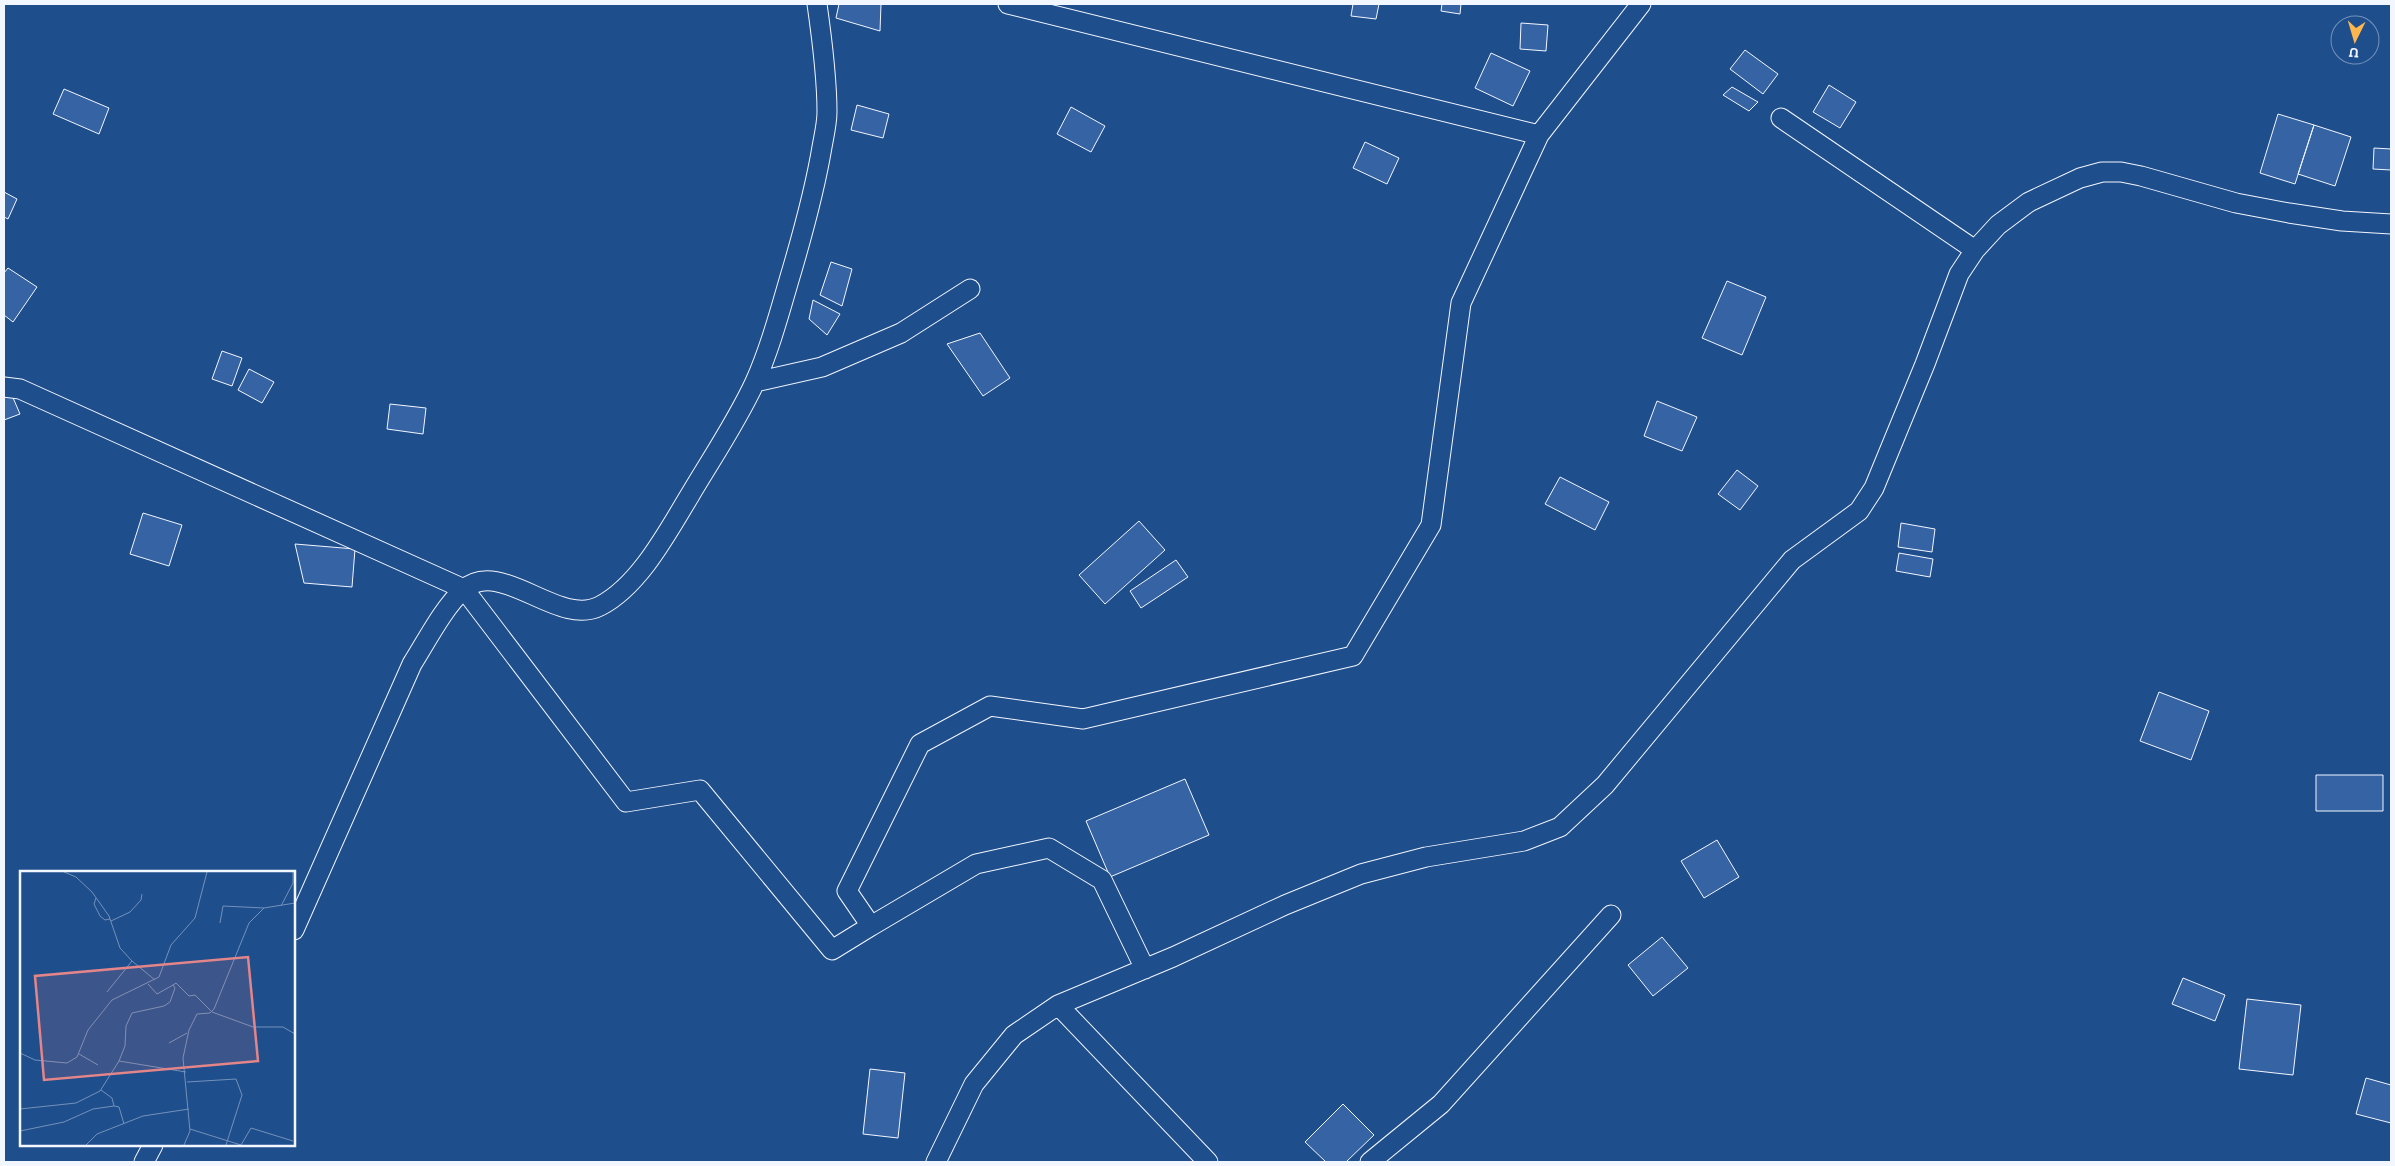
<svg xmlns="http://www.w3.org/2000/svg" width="2395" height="1166" font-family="'Zilla Slab',serif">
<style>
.building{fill:#3563a3;stroke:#f2f6ff}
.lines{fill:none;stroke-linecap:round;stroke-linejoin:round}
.minor-casing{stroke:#f2f6ff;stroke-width:21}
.minor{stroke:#1f4e8c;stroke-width:19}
.inset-road{fill:none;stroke:#7391ba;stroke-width:1}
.view{fill:#e38589;fill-opacity:0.15;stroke:#e38589;stroke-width:2.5}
.inset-edge{fill:none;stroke:#f2f6ff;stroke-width:2.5}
</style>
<rect width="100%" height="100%" fill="#1f4e8c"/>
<path class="building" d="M 839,4 L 881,4 L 880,31 L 836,18 Z
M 1353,4 L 1379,4 L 1376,19 L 1351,16 Z
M 1442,4 L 1461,4 L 1460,14 L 1441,11 Z
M 1521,23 L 1548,25 L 1546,51 L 1520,49 Z
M 1745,50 L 1778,74 L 1763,94 L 1730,69 Z
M 1491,53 L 1530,71 L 1513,106 L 1475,88 Z
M 1829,85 L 1856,102 L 1840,128 L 1813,112 Z
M 1732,87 L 1758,102 L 1749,111 L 1723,95 Z
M 64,89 L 109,108 L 99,134 L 53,114 Z
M 857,105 L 889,114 L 883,138 L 851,130 Z
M 1071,107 L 1105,126 L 1091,152 L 1057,134 Z
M 2278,114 L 2314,125 L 2295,184 L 2260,173 Z
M 2314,125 L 2351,137 L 2335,186 L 2298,174 Z
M 1365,142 L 1399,158 L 1387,184 L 1353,168 Z
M 2374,148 L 2391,149 L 2391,170 L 2373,169 Z
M 4,192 L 17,199 L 8,219 L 4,217 Z
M 831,262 L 852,269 L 842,306 L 820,295 Z
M 8,268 L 37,287 L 13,322 L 4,315 L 4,273 Z
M 1727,281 L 1766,297 L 1742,355 L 1702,338 Z
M 813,300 L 840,314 L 827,335 L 809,319 Z
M 980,333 L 1010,378 L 983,396 L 947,344 Z
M 222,351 L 242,358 L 232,386 L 212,379 Z
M 249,369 L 274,382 L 262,403 L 238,390 Z
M 11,393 L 20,414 L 4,420 L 4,396 Z
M 1657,401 L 1697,417 L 1682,451 L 1644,436 Z
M 390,404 L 426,408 L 423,434 L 387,429 Z
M 1737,470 L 1758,486 L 1740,510 L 1718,494 Z
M 1560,477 L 1609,502 L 1595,530 L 1545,504 Z
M 143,513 L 182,525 L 169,566 L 130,554 Z
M 1139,521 L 1165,550 L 1105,604 L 1079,575 Z
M 1901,523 L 1935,529 L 1932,552 L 1898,547 Z
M 295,544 L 355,549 L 352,587 L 304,583 Z
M 1899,553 L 1933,559 L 1930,577 L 1896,571 Z
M 1176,560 L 1188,577 L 1141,608 L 1130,591 Z
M 2159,692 L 2209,711 L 2191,760 L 2140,741 Z
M 2316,775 L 2383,775 L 2383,811 L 2316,811 Z
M 1185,779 L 1209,835 L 1110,877 L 1086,821 Z
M 1717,840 L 1739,877 L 1704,898 L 1681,861 Z
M 1662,937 L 1688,968 L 1653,996 L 1628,965 Z
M 2183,978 L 2225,995 L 2215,1021 L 2172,1004 Z
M 2247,999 L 2301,1005 L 2293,1075 L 2239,1069 Z
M 870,1069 L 905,1073 L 898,1138 L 863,1134 Z
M 2366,1078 L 2391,1085 L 2391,1123 L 2356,1114 Z
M 1343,1104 L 1374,1135 L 1346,1162 L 1326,1162 L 1305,1142 Z"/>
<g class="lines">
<defs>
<path id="minor" d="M 1008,4 L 1539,135
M 1781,118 L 1975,250
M 755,382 L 822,367 L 901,333 L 970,289
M 4,387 L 20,389 L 464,589 L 626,802 L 700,790 L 832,950 L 871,926
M 294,930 L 412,664 C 426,642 444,607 463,590 C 500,556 558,628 600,606 C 639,586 667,533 690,495 C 712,458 737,421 755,382 C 771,346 781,307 792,270 C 804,229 815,189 822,147 C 824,136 827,123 827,112 C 827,76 822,39 817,4
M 1145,969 L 1102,880 L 1049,848 L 976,864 L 871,926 L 847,891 L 920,744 L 990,706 L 1083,719 L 1353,656 L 1431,525 L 1461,303 L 1539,135 L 1641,4
M 1058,1005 L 1208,1162
M 144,1162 L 153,1145
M 936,1162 L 974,1084 L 1014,1035 L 1058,1005 L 1173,957 L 1285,905 L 1361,874 L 1426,857 L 1524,841 L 1560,827 L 1605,785 L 1792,560 L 1859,511 L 1874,488 L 1925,364 L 1959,274 L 1975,250 L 1998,225 L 2029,202 L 2080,178 L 2102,172 L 2121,172 L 2141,176 L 2236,203 L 2289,213 L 2342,221 L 2391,224
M 1370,1162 L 1441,1104 L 1611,915"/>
</defs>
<use href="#minor" class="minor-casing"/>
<use href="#minor" class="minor"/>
</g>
<g transform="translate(20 871)">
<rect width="275" height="275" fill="#1f4e8c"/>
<path class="inset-road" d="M 44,1 L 56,6 L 72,21 L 89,45 L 100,77 L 112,90 L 87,121M 76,27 L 74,33 L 80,45 L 85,49 L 90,48M 261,35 L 273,12 L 273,1M 91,50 L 110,41 L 121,29 L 122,23M 200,52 L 203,35 L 244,37M 112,90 L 135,109M 153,114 L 156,112 L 169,125 L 175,124 L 192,141 L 233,156 L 263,156 L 275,163M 149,172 L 167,162M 0,182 L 15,189 L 47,192 L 57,186 L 68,159 L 92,129 L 139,106 L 151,74 L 175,47 L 187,1M 59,183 L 78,194M 99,190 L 166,201M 167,211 L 216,208 L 222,224 L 206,274M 81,219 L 92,227 L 94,235M 0,238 L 56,232 L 80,220 L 99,190 L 105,175 L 106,155 L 112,142 L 144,135 L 150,131 L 155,117 L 153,114 L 137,123 L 128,113M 170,258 L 221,274 L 231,257 L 273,270M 0,260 L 44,251 L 73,238 L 94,235 L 99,236 L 104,253M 66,274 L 77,263 L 123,245 L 169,238M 164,274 L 170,260 L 163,187 L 169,159 L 177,143 L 190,142 L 194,138 L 229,52 L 244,37 L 275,32"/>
<path class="view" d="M 228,86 L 238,190 L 24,209 L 15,105 Z"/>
<rect width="275" height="275" class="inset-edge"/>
</g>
<rect width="2395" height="1166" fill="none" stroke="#f2f6ff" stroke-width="10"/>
<g transform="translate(2355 40) rotate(185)"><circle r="24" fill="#1f4e8c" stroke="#7391ba"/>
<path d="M0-4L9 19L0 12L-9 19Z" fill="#ffb74d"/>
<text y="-8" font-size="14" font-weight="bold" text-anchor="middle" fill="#f2f6ff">U</text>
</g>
</svg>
